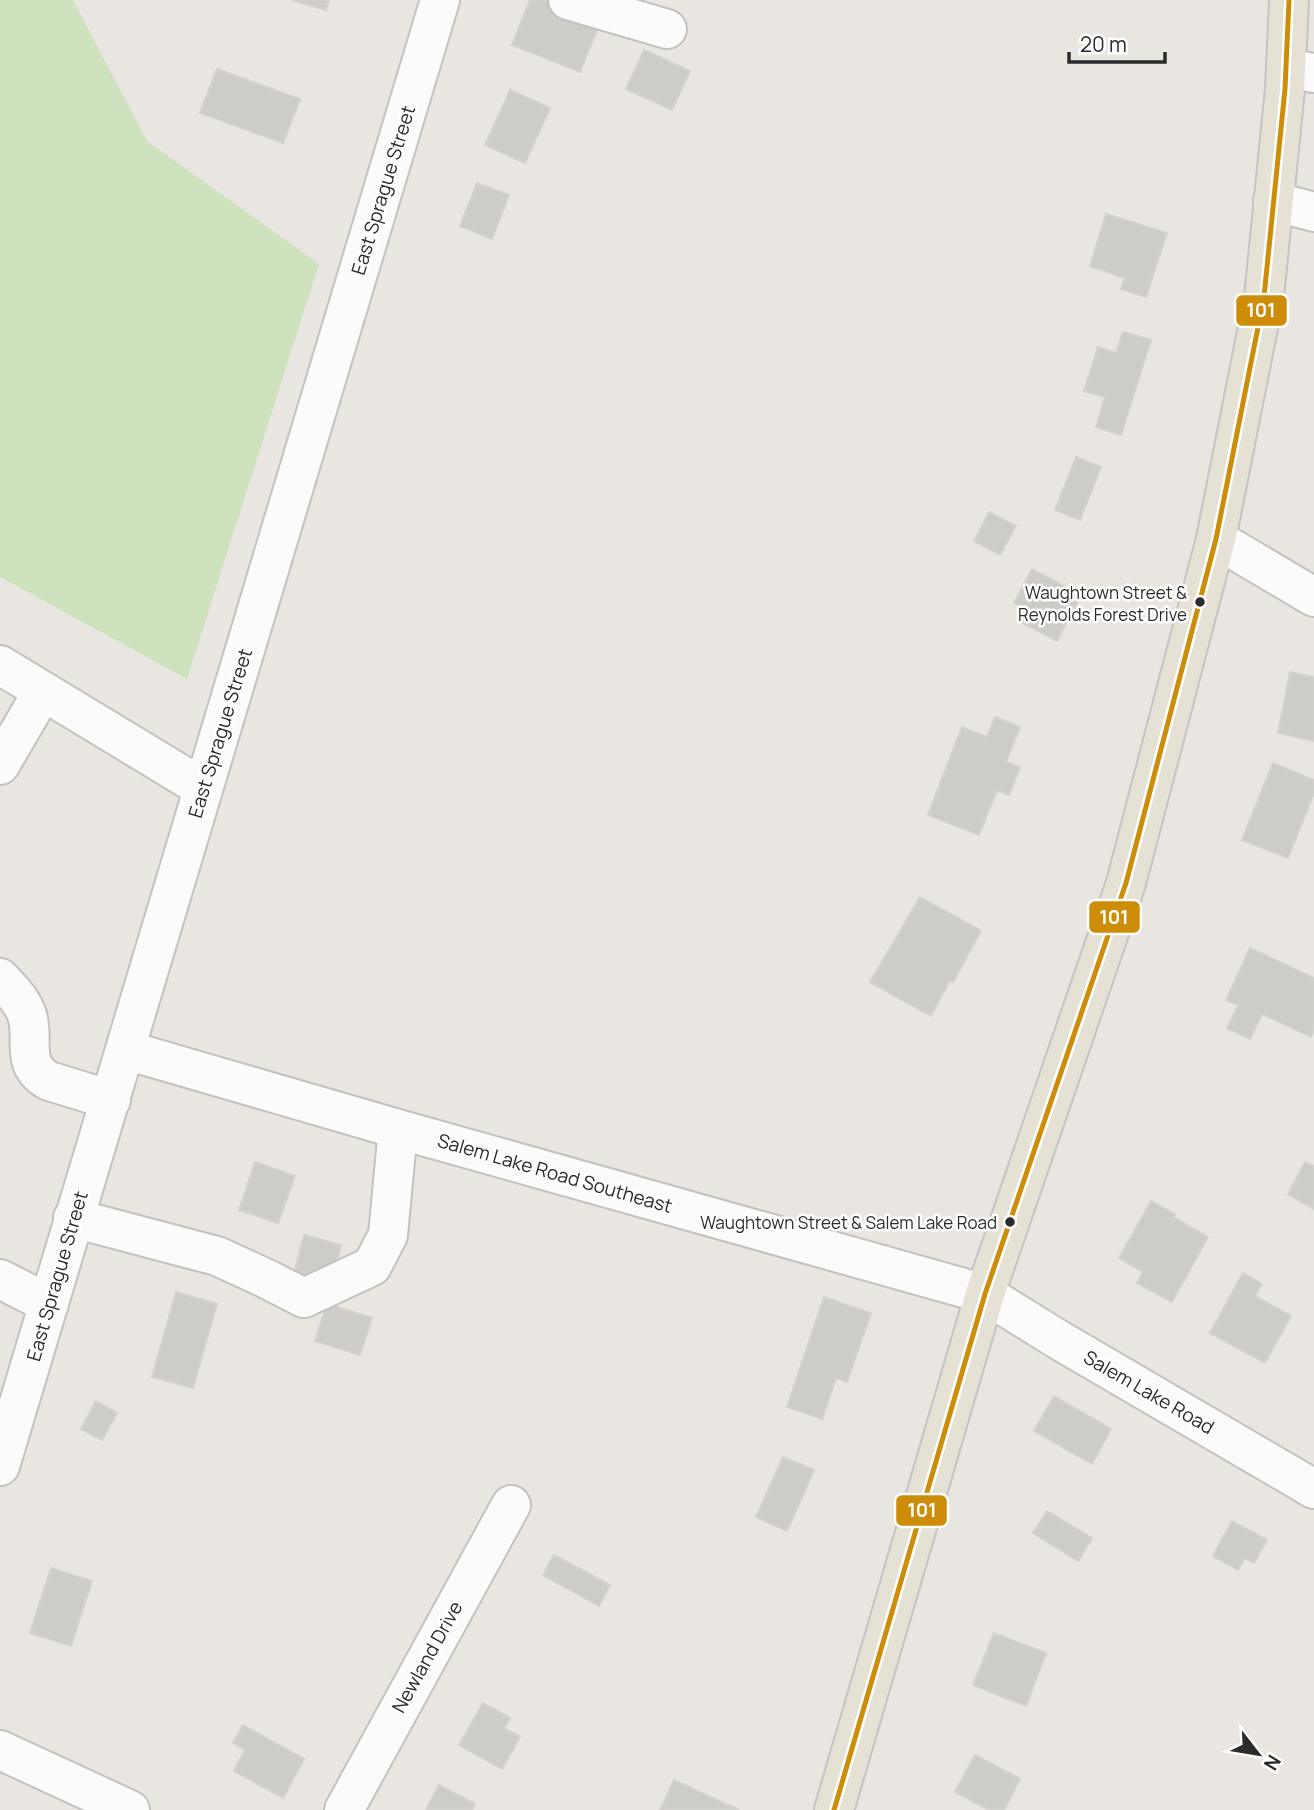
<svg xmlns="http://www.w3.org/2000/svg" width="1314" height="1810" font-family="Manrope,sans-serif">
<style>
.green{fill:#cde2bd}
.building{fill:#ceccc9;stroke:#d4d1ce;stroke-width:2}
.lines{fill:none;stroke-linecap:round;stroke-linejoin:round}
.minor-casing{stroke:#c3c2c1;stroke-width:42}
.major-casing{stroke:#c5c4c2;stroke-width:42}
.minor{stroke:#fcfbfb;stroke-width:38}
.major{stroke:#e6e1d5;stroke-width:38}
.bus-1-casing{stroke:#fff;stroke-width:10}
.bus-1{stroke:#ce8d09;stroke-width:5}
.bus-dot{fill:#2b2b2b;stroke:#fff;stroke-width:2.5}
.labels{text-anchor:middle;stroke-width:5;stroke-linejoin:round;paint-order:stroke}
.bus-label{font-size:17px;fill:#2b2b2b;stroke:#fff;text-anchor:end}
.street-label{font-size:19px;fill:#2b2b2b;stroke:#fff}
.line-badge{stroke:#fff;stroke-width:2.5}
.badge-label{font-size:19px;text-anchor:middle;font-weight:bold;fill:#fff}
</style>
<rect width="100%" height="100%" fill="#e9e6e2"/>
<path class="green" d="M 0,0 L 73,0 L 147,141 L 319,264 L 187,679 L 0,577 Z"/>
<path class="building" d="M 292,0 L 329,0 L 326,10 Z
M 530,0 L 543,0 L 600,22 L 580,72 L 512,45 Z
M 644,50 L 690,71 L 672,110 L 626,89 Z
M 217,69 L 300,99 L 283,143 L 200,113 Z
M 510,90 L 550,108 L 525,163 L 485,145 Z
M 477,183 L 509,195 L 492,239 L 460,226 Z
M 1106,214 L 1167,233 L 1146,297 L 1121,289 L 1125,278 L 1090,266 Z
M 1123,332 L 1151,340 L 1121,435 L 1096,427 L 1105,397 L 1084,391 L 1098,347 L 1116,353 Z
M 1076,457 L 1101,467 L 1080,520 L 1055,510 Z
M 989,512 L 1016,526 L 1000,555 L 974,541 Z
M 1032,569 L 1081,595 L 1057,641 L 1021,622 L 1027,610 L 1014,603 Z
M 1290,672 L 1314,677 L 1314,741 L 1278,733 Z
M 995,717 L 1020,727 L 1006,762 L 1020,767 L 1009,795 L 997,790 L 979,835 L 928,815 L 962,727 L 987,737 Z
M 1273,763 L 1314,780 L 1314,793 L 1288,858 L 1242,840 Z
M 920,897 L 981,931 L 953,982 L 950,980 L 931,1016 L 870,982 Z
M 1250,948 L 1314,978 L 1314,1031 L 1311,1037 L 1262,1014 L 1250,1039 L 1227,1028 L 1238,1005 L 1226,1000 Z
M 255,1162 L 295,1176 L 278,1223 L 239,1210 Z
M 1305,1162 L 1314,1166 L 1314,1209 L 1288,1194 Z
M 1151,1201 L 1175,1214 L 1173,1217 L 1208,1237 L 1172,1302 L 1137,1283 L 1143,1272 L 1119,1258 Z
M 304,1235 L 341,1245 L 331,1283 L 294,1273 Z
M 1243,1273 L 1262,1284 L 1255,1296 L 1291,1316 L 1265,1363 L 1210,1333 Z
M 176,1292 L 217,1304 L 193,1388 L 152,1377 Z
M 824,1297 L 871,1313 L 847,1382 L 836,1378 L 822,1419 L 787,1407 Z
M 327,1304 L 372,1318 L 360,1355 L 315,1341 Z
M 1054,1396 L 1111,1429 L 1092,1464 L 1034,1431 Z
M 96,1401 L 117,1413 L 102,1440 L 81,1429 Z
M 783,1457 L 814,1470 L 787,1531 L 756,1517 Z
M 1047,1511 L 1092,1538 L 1078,1561 L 1033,1533 Z
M 1232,1521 L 1267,1540 L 1254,1563 L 1245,1558 L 1238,1570 L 1213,1556 Z
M 554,1555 L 610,1585 L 599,1606 L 543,1575 Z
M 51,1568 L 92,1581 L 71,1646 L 30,1633 Z
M 994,1633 L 1046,1653 L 1026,1706 L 973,1685 Z
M 483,1703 L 510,1718 L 504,1728 L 520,1737 L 502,1769 L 459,1745 Z
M 243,1725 L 304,1759 L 283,1798 L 234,1771 L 245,1750 L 233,1743 Z
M 975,1755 L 1020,1779 L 1004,1810 L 989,1810 L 955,1792 Z
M 674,1780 L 739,1810 L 660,1810 Z
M 439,1785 L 475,1804 L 472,1810 L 426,1810 Z"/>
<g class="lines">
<defs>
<path id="minor" d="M 568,0 L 667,29
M 1286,68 L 1314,73
M 1273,201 L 1314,212
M 1216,539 L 1314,597
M 0,665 L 203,788
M 0,765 L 43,691
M 0,978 C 10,989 22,1000 27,1015 C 35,1039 19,1065 49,1081 L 111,1100
M 126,1050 L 398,1129 L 985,1294 L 1059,1340 L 1314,1489
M 73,1218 L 217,1256 L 267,1279 L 304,1298 L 372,1266 L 388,1235 L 398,1129
M 0,1279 L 49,1304
M 0,1466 L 440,0
M 0,1750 L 130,1810
M 344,1810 L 511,1505"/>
<path id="major" d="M 834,1810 L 985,1294 L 1126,883 L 1216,539 L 1264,297 L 1285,89 L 1289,0"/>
</defs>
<use href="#minor" class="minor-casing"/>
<use href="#major" class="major-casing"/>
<use href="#minor" class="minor"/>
<use href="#major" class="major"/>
<defs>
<path id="bus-1" d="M 834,1810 L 985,1294 L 1126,883 L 1216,539 L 1264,297 L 1285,89 L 1289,0"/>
</defs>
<use href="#bus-1" class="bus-1-casing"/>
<use href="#bus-1" class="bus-1"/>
</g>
<g class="bus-dot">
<circle cx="1200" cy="602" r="6"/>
<circle cx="1010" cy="1222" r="6"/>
</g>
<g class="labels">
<g class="bus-label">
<text x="1187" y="599">Waughtown Street &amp;<tspan x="1187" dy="22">Reynolds Forest Drive</tspan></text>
<text x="997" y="1229">Waughtown Street &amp; Salem Lake Road</text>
</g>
<g class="street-label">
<text transform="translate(383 190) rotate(-73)" y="7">East Sprague Street</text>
<text transform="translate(220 733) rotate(-73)" y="7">East Sprague Street</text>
<text transform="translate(555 1173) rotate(16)" y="7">Salem Lake Road Southeast</text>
<text transform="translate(57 1276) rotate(-74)" y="7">East Sprague Street</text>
<text transform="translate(1149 1392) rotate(30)" y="7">Salem Lake Road</text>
<text transform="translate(427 1657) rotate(-61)" y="7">Newland Drive</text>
</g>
</g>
<g class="line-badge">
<rect x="1235" y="294" width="53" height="33" rx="7" fill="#ce8d09"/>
<rect x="1088" y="900" width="53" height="34" rx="7" fill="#ce8d09"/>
<rect x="895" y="1494" width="53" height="33" rx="7" fill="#ce8d09"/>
</g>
<g class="badge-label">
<text x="1261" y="317">101</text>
<text x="1114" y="924">101</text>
<text x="922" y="1517">101</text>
</g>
<g transform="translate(1258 1754) rotate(121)" stroke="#ffffff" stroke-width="5" paint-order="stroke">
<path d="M0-5L12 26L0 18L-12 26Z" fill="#2b2b2b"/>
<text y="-10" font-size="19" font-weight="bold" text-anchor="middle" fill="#2b2b2b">N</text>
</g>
<path d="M1069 52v10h96v-10" fill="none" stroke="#2b2b2b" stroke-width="3.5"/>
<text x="1080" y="52" font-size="21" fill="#2b2b2b" stroke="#ffffff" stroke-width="5" paint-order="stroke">20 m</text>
</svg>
